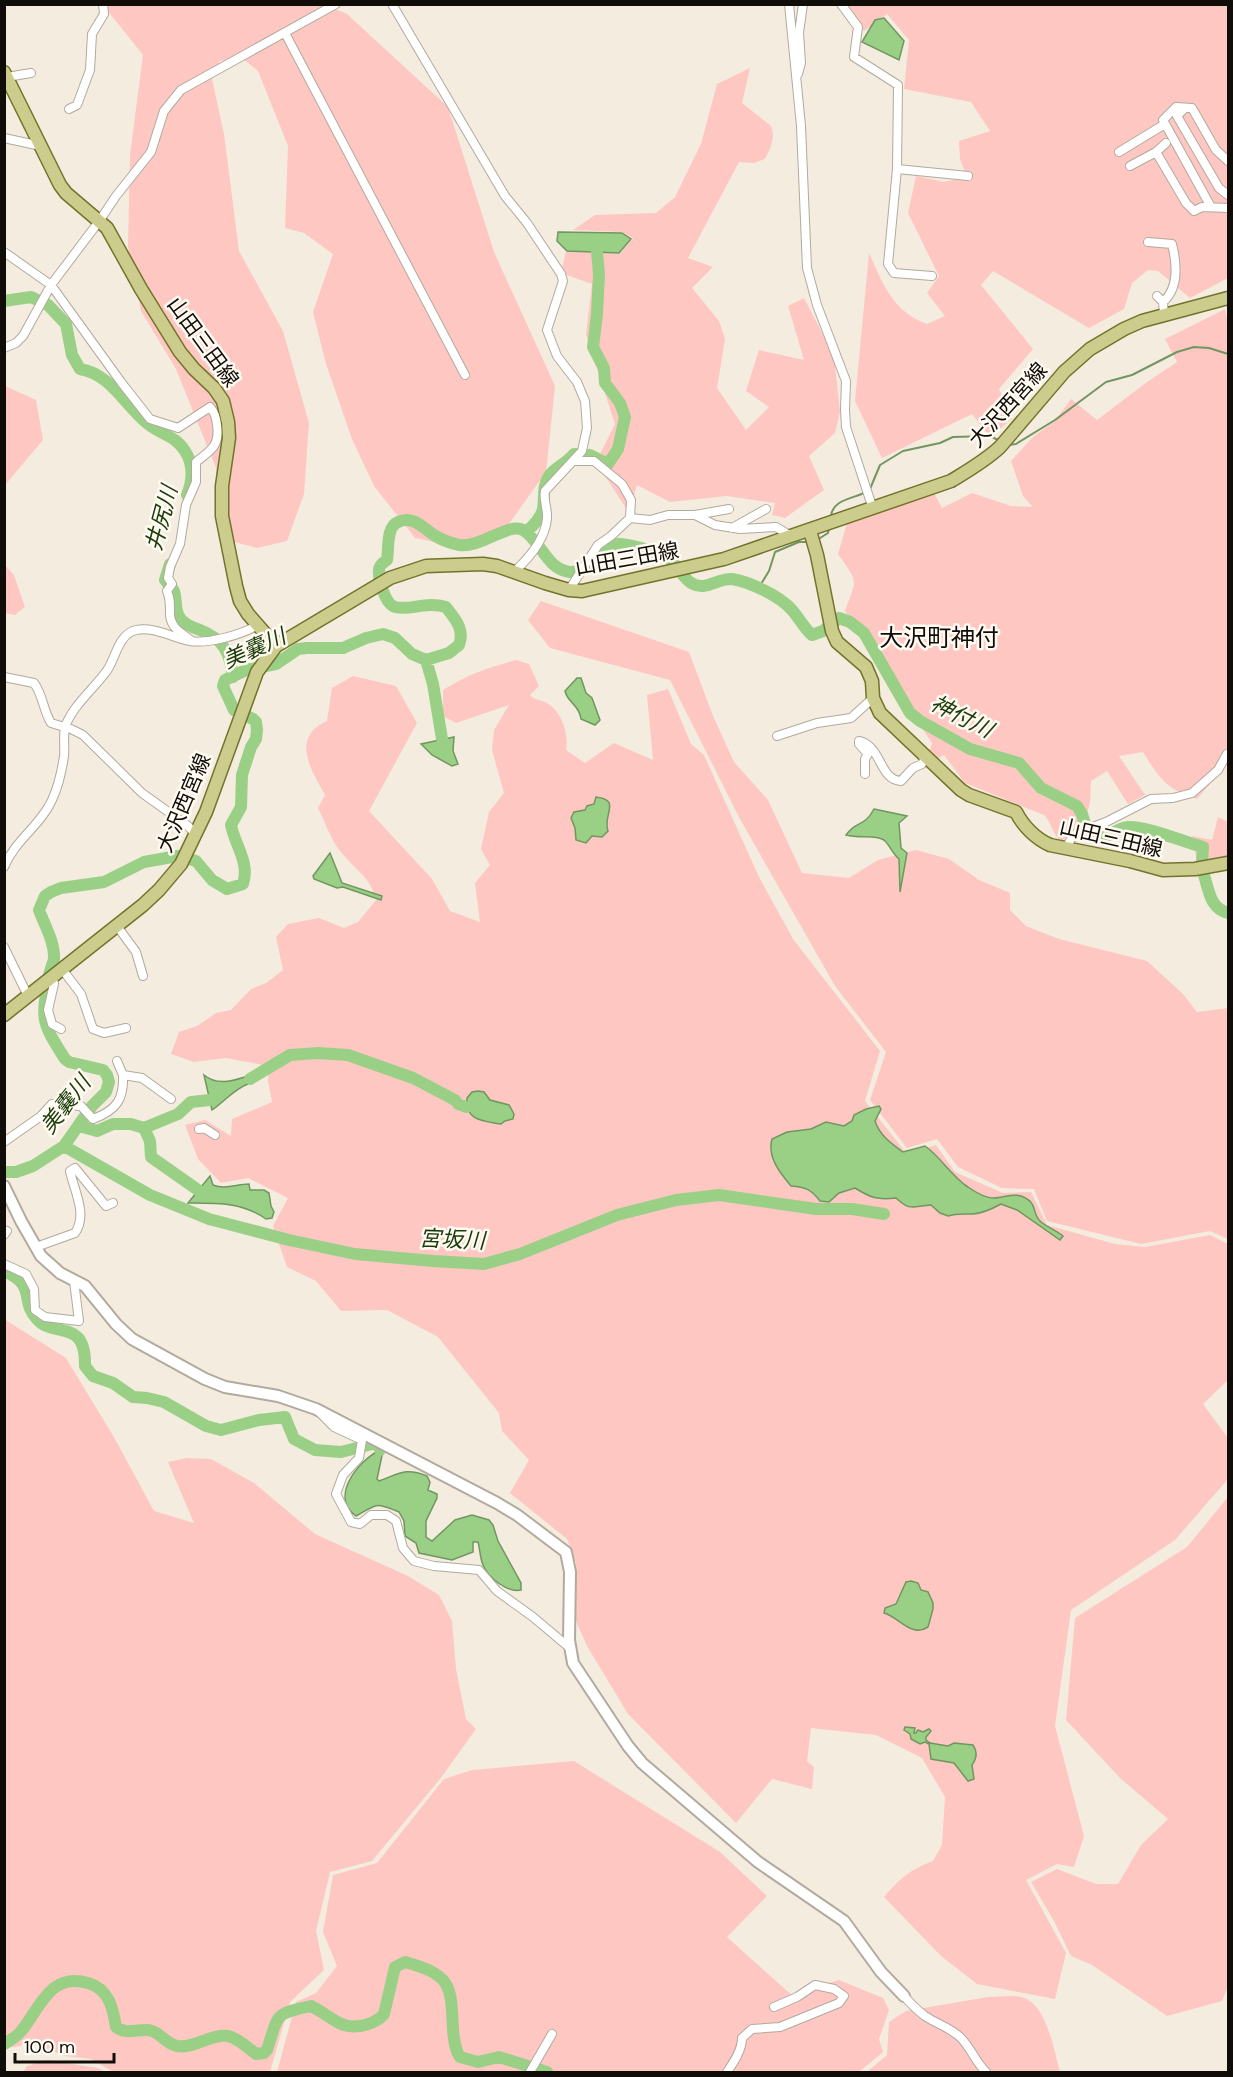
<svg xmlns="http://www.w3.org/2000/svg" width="1233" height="2077" font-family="'DM Sans','Noto Sans JP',sans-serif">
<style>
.green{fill:#fec7c2}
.water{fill:#9ad086;stroke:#719660;stroke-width:1.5}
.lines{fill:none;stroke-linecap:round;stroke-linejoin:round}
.stream{stroke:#719660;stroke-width:2}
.river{stroke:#9ad086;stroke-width:12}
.street-casing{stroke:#b1aa9d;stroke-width:10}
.secondary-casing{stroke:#b1aa9d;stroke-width:14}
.primary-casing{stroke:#74732c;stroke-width:15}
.street{stroke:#fff;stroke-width:8}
.secondary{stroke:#fff;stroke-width:10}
.primary{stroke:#cccc8c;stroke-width:12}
.labels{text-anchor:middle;stroke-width:5;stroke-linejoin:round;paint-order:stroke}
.street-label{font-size:21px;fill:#100d09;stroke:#fffaf2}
.water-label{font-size:22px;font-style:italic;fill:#1a3c09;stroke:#fffaf2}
.quarter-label{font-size:24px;fill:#100d09;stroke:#fffaf2}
</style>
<rect width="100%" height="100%" fill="#f4ecdf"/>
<path class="green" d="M 103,5 L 326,5 L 347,14 L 448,107 L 494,252 L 555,386 L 546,472 L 506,528 L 464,548 L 415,538 L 374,486 L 352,439 L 326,364 L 313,312 L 333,254 L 304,233 L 285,228 L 288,146 L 258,71 L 242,58 L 220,61 L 212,79 L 224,134 L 239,251 L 283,331 L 309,423 L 304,494 L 287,541 L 257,548 L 231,541 L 217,504 L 216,468 L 176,369 L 141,311 L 128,247 L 130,155 L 143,55 Z
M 838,5 L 1228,5 L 1228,278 L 1190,298 L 1158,271 L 1148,270 L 1132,283 L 1124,309 L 1089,328 L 993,271 L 981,285 L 1033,349 L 999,389 L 1012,419 L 990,437 L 972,414 L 882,458 L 855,401 L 869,253 C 883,284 893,312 927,324 L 945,316 L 927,293 L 939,276 L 908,213 L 916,176 L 944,182 L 967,177 L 960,159 L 959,141 L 990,131 L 971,102 L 904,89 L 909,40 L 887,14 L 864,31 Z
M 750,68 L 742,103 L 771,126 C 776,137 770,149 765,159 L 754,163 L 739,162 L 688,258 L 713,267 L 692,288 L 719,321 L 725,339 L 717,388 L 746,430 L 769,407 L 746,391 L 759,350 L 804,360 L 788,306 L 804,298 L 834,356 L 840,412 L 835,433 L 809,456 L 824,490 L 785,518 L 772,515 L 775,503 L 727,496 L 670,502 L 637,485 L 629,513 L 596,462 L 615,424 L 586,334 L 592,284 L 561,273 L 566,251 L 620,254 L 633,238 L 622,232 L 573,230 L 595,215 L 656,213 L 675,197 L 701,144 L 717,84 Z
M 1225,309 L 1228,324 L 1228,763 L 1197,799 C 1166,789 1160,779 1143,752 L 1119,756 L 1145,795 L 1128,804 L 1107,771 L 1091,781 C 1090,788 1091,794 1090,801 C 1089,816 1073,834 1061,841 C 1051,832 1052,823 1044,815 L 965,783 L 944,755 L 935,760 L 929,754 L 932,743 L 845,611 C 857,578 859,584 838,554 L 847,523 L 932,489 L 942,508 L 972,493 L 1011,506 L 1033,507 L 1023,496 L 1011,461 L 1034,436 L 1055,421 L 1071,399 L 1097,420 L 1147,382 L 1177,362 L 1165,339 Z
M 5,386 L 36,400 L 43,440 L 5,485 Z
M 5,565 L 14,575 L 25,607 L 15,615 L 5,613 Z
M 541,601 L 689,652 L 713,716 L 734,762 L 768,800 L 802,873 L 849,878 L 878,860 L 916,850 L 949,859 L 979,880 L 1010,893 L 1010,910 L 1026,926 L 1059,939 L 1147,961 L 1183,994 L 1197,1012 L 1228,1008 L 1228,1239 L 1210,1231 L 1141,1244 L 1047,1221 L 1034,1189 L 1002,1188 L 958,1167 L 937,1139 L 907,1148 L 870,1100 L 886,1052 L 835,986 L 740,819 L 670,680 L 550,648 L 528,620 Z
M 516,660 L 529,664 L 539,686 L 530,695 C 535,701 540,699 547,703 C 562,712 569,734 566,750 L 585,763 L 614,743 L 653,760 L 647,695 L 668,689 L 691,744 L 704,755 L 759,877 L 793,939 L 880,1051 L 865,1101 L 907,1154 L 936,1145 L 955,1172 L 1003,1193 L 1031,1192 L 1047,1225 L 1115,1244 L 1145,1247 L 1210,1235 L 1228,1244 L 1228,1380 L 1203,1404 L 1228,1438 L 1228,1479 L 1175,1540 L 1071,1610 L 1055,1726 L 1084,1836 L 1074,1867 L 1057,1864 L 1026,1880 L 1066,1953 L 1055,1999 L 977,1984 L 941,1956 L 884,1897 C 900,1878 910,1870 933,1861 L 942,1845 L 945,1797 L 922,1758 L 876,1735 L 811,1728 L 807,1761 L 814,1767 L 812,1789 L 772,1779 L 736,1823 L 628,1714 L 587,1646 L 576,1621 L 576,1563 L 567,1539 L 510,1493 L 529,1460 L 502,1431 L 499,1413 L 438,1337 L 387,1310 L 341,1311 L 316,1281 L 287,1267 L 273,1226 L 288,1198 L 248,1178 L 221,1183 L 198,1159 L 185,1125 L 205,1120 L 231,1136 L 232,1119 L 272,1102 L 268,1081 L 269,1066 L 226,1058 L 194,1062 L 171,1054 L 179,1032 L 197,1026 L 216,1013 L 231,1010 L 251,989 L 266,983 L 283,970 L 276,937 L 288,924 L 319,918 L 344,928 L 358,922 L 376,900 C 371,877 354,869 340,851 C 330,838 325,822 318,808 L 325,795 C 311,770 290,737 327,721 L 332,688 L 353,676 L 396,686 L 417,723 L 369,811 L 432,879 L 450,911 L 480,922 L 475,883 L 490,865 L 481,849 L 489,812 L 504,793 L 492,750 L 494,730 L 509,705 L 456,723 L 443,716 L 443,690 C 468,674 487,668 516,660 Z
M 1218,817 L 1228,822 L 1228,859 L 1197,862 L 1192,836 L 1212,840 Z
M 4,1319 L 66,1358 L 115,1439 L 154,1511 L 194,1523 L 168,1462 L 187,1458 L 211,1459 L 254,1483 L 315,1534 L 408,1576 L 439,1595 L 452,1621 L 456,1669 L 466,1719 L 476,1729 L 440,1779 L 372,1861 L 330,1872 L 316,1931 L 324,1970 L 290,2002 L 270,2072 L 113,2072 L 91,2059 L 65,2056 L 35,2044 L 5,2048 Z
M 1228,1497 L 1228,1986 L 1222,2001 L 1167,2016 L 1092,1965 L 1071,1956 L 1054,1921 L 1031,1882 L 1057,1869 L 1096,1884 L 1118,1884 L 1141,1845 L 1168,1819 L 1120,1778 L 1066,1720 L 1075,1618 L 1187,1547 Z
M 574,1761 L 720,1852 L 767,1896 L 727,1937 L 796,1999 L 811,1988 L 839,1980 L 883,1998 L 889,2010 L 879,2039 L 883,2052 L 859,2072 L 277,2072 L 296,2002 L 316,1993 L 337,1966 L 323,1932 L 333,1875 L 377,1863 L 444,1779 L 472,1770 Z
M 988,1997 C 998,1997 1011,1995 1021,1997 C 1047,2003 1054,2051 1060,2072 L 867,2072 L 887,2055 L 889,2022 L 906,2011 Z
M 47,2060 L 98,2068 L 105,2072 L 23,2072 L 27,2066 Z"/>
<path class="water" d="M 884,18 L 904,41 L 899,60 L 862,42 L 875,20 Z
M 558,232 L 622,233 L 631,239 L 619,253 L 567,251 L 557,241 Z
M 577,678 L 581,678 L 586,693 L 592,698 L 600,720 L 595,725 L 581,719 C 580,706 567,702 565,691 Z
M 454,737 L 453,751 L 458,764 L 452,766 L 432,755 L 421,744 Z
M 596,797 C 622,800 602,815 608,831 L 602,837 L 592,836 L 586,843 L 576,840 L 575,828 L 571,818 L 574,812 L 585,810 L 587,806 L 594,804 Z
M 874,809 L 907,816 L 899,823 L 901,848 L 907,853 L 900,892 L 899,859 C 892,853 889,844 884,840 C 874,834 860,839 846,835 C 856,820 864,828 874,809 Z
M 330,853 L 342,883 L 382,896 L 381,900 L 343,887 L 337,888 L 314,879 L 313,876 Z
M 204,1075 C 217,1086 233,1081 248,1076 L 250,1079 L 248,1084 C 234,1089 224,1102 212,1110 Z
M 478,1091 L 484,1092 L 490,1100 L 509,1105 L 514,1114 L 513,1119 L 505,1121 L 501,1124 C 483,1121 465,1121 467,1098 L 472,1092 Z
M 879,1106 L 881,1109 L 875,1121 C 880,1136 891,1143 903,1152 L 925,1146 C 941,1157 951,1176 968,1187 C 975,1192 986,1198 994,1198 C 1003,1198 1012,1193 1021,1196 C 1039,1203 1031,1212 1040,1221 C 1046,1227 1056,1230 1063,1236 L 1060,1240 L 1017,1210 L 1001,1204 C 992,1209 983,1213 973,1214 C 964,1214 956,1213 948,1216 L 940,1213 L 931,1205 C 913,1206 911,1212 896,1198 C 877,1200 871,1198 855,1188 L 839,1193 L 829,1202 L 820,1201 C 811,1189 805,1187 791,1186 C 780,1173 767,1157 772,1139 L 787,1132 L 811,1129 L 826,1122 L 844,1126 L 852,1121 L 854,1115 L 866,1109 Z
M 210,1176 L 213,1185 C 225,1190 237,1184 249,1184 L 250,1190 L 264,1190 L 269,1193 L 271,1206 L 274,1212 L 272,1218 L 266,1219 C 242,1202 217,1203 188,1203 Z
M 380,1450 L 383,1451 L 377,1479 L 379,1481 C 399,1474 405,1467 427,1476 L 430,1482 L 428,1490 L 437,1494 L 437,1498 L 426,1521 L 426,1537 L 432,1541 L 455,1520 L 472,1515 L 489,1520 L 493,1525 L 498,1541 L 521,1583 L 521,1590 C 508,1593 488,1578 483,1565 C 480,1558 480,1549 478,1542 L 473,1542 L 473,1552 L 452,1560 L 419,1553 L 416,1543 L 405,1536 L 404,1521 L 399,1512 C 374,1501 377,1505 356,1516 C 329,1497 358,1461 380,1450 Z
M 911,1581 L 918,1583 L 921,1590 L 928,1592 L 933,1603 L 933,1609 L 928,1627 C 911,1638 899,1617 884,1613 L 885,1608 L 896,1604 L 906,1582 Z
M 905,1727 L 915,1728 L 914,1733 L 916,1733 L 918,1730 L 923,1732 L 929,1729 L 931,1731 L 926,1737 L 926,1740 L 930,1743 L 948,1746 L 954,1743 L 973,1745 C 978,1752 977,1758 972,1765 L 974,1779 L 968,1781 L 954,1763 L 931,1759 L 929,1744 L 925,1742 L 920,1744 L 911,1739 L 910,1734 L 904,1730 Z"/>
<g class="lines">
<path class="stream" d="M 1008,445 L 1016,444 L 1055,420 L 1106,382 L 1132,375 L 1177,352 L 1194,347 L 1209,348 L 1228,354
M 870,489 L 880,465 L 903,451 L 940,443 L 953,437 L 990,436 L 1000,441
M 831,516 C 833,499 853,499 866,492
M 817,540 L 828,533 L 829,528
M 758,589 L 769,571 L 775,552 L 799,542 L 809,542"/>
<path class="river" d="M 4,301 L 31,297 L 48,305 L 66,324 L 72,355 L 80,369 C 111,374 125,406 148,424 C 160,434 176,436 185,451 C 194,465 193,480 187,495
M 526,532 C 533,526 541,518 543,509 C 545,497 542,487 549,476 C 554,468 566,464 574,454 L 590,455 L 608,464 L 618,449 L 625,417 L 620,403 L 605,383 L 604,368 L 593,347 L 597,314 L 599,274 L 597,252
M 170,564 L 165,580 C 167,583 172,587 174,591 C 177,599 174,610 180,618 C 184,624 194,628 200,630 C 224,639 230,653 233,677
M 426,660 L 433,684 L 442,739
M 1204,875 C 1209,891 1210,908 1228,913
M 250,1079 L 290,1055 L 318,1053 L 348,1055 L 413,1078 L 455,1100 L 458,1104 L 466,1107
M 79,1126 L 97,1131 L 113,1124 L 131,1124 L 144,1128 L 178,1114 L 191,1102 L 210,1100
M 144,1128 L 150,1141 L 151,1157 L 198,1190
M 64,1146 L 150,1195 L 209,1219 L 289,1240 L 355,1254 L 433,1261 L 484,1264 L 520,1254 L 617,1215 L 676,1200 L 719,1195 L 816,1209 L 852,1209 L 884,1214
M 4,1172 L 16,1172 L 33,1166 L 64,1146 L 92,1106 L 106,1092 L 109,1082 L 107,1075 L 103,1070 L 69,1062 L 65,1059 C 41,1021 41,1021 49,976 C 50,970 53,964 54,959 C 55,942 44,924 39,910 L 45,896 L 51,892 L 61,888 L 104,882 L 144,862 L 178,856 L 196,861 L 212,880 L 227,889 L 243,884 C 250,862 235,846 231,825 L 241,807 L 242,775 L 251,747 L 256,739 L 257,730 L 256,722 L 253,719 L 234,710 L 223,686 L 225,680 L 246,670 L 276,664 L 298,649 L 307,648 L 343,648 L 366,638 L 383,634 L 395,638 L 412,654 L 426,660 L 449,653 L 459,645 C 465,629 455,619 446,607 C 425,601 411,611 395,607 C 385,604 378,579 379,570 C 379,565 384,562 387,560 C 389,549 386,527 398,522 C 413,515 423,528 434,535 C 441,540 451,543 459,545 C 481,548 509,522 523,530 C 541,541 547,570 570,572 C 590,574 599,544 620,544 C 631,545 665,553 672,561 C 679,568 684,580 693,584 C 706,591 718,578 732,579 C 750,582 780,596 792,610 C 799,618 804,628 812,635 L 823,631 L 839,618 L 850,622 L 864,633 L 910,713 L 920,721 L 970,749 L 1019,763 L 1041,788 L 1077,806 L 1082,814 L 1088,834 C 1110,843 1111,829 1128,827 C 1146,826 1184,842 1203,847 L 1202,863
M 4,1271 C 38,1286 19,1300 37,1319 C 54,1339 86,1317 85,1366 L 93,1376 L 113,1383 L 133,1397 L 147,1398 L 164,1402 L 206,1426 L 221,1430 L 259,1420 L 285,1417 L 294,1439 L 315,1450 L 341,1452 L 372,1444 L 380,1445 L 380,1450
M 4,2044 C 11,2040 18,2036 22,2030 C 41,2006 51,1972 88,1983 C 109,1989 113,2008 116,2027 C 127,2035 137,2029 148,2030 C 160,2031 165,2044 177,2046 C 194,2049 210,2034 228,2036 C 238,2038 248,2048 256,2054 L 264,2053 L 267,2050 C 279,2014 273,2014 311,2006 C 322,2011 333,2021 344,2025 C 357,2029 376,2024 384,2014 L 395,1967 L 405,1962 C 452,1975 451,1985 453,2030 C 454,2040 455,2050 460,2057 L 478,2062 L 499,2057 L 547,2072"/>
<defs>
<path id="street" d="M 392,4 L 505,196 L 527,223 L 561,274 L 563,281 L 547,330 L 557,356 L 577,382 L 585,401 L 587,428 L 582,451 L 545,491 C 543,500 548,509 547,519 C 545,539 529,558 515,571
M 789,4 L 801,126 L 807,268 L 817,305 L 846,381 L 845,410 L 846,427 L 873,509
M 841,4 L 858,27 L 854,57 L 898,85 L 897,169
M 285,33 L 465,375
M 798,74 L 801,63 L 799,33 L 803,4
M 7,77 L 31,73
M 1185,108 L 1177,116 L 1219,188 L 1228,195
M 69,109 L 77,105 L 90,70 L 92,34 L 104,14 L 103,4
M 4,138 L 41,146
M 1119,152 L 1165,124
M 1156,152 L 1166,143
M 1130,166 L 1156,152 L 1186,203 L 1194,211 L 1202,207 L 1228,208
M 1211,207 L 1163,120 L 1176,107 L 1192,108 L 1216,150 L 1228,161
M 1148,242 L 1172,244 C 1177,264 1179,288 1163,302
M 4,252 L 51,285 L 121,382 L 150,419 L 178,428 L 210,407 C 215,413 216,417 217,425 C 220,446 211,450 196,462 L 196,482 L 186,505 L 180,544 L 170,567 L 168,578 L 172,584 L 167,591 C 170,598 170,603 170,611 C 169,627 180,632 192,641
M 932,276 L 894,273 L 888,264 L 897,169 L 968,176
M 1157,296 L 1163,302 L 1164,314
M 4,348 L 16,343 L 23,336 L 51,285 L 100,220 L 116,196 L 151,152 L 164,111 L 181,90 L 336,4
M 695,515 L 729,509
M 630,518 L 650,520 L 668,515 L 695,515 L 715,525 L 740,529 L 776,527 L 791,536
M 732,528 L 766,509
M 569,590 L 598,545 L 611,536 L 630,518 L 631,500 L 622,484 L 594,461 L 573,461
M 4,677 L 34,683 C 43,695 43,710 51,723 L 71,729 L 83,735 L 142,793 L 188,826 L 196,835
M 777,736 L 817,723 L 851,718 L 873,698
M 865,774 L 865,759 L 868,754 L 859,744 L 859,741 C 882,746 879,780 901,781 L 913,768 L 922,764 L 925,757
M 1066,848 L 1071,839 L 1077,833 L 1106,822 L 1151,799 L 1173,798 L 1192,793 L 1218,770 L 1227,754
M 4,867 C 15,840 41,825 52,800 C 58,787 62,770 64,756 C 65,747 63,737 65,728 C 70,708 96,687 108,669 C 116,656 119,634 136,630 C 154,626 173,638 190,641 C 208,644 240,635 256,626
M 117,926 L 136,952 L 143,976
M 4,947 L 28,996
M 62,969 L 81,994 L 93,1029 L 104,1033 L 126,1028
M 53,977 L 54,984 L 48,1010 L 52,1024 L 61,1029
M 117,1061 L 123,1075
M 199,1129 L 204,1128 L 215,1135
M 4,1142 L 41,1116 L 52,1104 L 81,1106 L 93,1119 C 117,1110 124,1099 123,1075 L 142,1078 L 171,1099
M 4,1230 L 7,1231 L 4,1235
M 36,1247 L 75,1233 C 88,1214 74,1191 70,1171 L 75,1168 L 106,1206 L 113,1203
M 4,1264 L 26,1274 L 34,1289 L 35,1310 L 45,1317 L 79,1321 L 74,1281
M 321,1414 L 334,1427 L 362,1440 L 359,1458 L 343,1475 L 336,1494 L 351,1522 L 360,1524 L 371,1515 L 387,1515 L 396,1521 L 403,1548 L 414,1561 L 434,1566 L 479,1570 L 497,1591 L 533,1617 L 571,1649
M 904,1996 C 911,2004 917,2010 925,2016 C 937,2024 951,2028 961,2038 C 971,2048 976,2063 986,2072
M 530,2072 L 552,2034
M 727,2072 C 734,2062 742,2050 742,2038 L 752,2029 L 780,2027 L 839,2003 L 844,1996 L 834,1989 L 815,1985 L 797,1997 L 774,2007"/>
<path id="secondary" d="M 4,1186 L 21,1221 L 41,1256 L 60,1273 L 85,1286 L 116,1324 L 132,1339 L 205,1379 L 225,1387 L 278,1396 L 316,1409 L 497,1503 L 517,1515 L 566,1552 L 570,1572 L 569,1640 L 573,1663 L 628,1746 L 642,1763 L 758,1862 L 844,1921 L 881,1972 L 904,1996"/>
<path id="primary" d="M 4,72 L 60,185 L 66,193 L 107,228 L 141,289 L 180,352 L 194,369 L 214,388 L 223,401 L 228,422 L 229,438 L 222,486 L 222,516 L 236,586 L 240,601 L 248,614 L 276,646
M 810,531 L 817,555 L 832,631 L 837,642 L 866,667 L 872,681 L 873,698 L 880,713 L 961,790 L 969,795 L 1016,812 C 1023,826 1036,839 1050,845 L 1130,861 L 1163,870 L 1195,869 L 1228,863
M 4,1015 L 143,905 L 159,890 L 181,864 L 206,812 L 257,672 L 276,646 L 390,578 L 426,566 L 483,564 L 497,566 L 545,583 L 569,590 L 582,591 L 724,559 L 951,481 C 969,470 985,461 1000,447 L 1064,372 L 1090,349 L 1124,329 L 1142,321 L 1228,298"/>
</defs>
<use href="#street" class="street-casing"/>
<use href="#secondary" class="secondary-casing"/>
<use href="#primary" class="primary-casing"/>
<use href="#street" class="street"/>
<use href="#secondary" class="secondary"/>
<use href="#primary" class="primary"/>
</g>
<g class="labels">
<g class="street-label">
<text transform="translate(203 342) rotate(54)" y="7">山田三田線</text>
<text transform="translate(1008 405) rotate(-48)" y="7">大沢西宮線</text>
<text transform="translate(627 559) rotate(-10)" y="7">山田三田線</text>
<text transform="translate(184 803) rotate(-67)" y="7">大沢西宮線</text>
<text transform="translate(1111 838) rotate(13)" y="7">山田三田線</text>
</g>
<g class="water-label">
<text transform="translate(161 518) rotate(-75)" y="8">井尻川</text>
<text transform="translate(254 648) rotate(-24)" y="8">美嚢川</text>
<text transform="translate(962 716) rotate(27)" y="8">神付川</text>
<text transform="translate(65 1104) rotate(-52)" y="8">美嚢川</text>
<text transform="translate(452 1239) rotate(2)" y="8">宮坂川</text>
</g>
<g class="quarter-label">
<text x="939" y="646">大沢町神付</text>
</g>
</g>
<rect width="1233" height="2077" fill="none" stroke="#100d09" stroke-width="12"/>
<path d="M15 2053v9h99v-9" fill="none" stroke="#100d09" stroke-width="3"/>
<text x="24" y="2053" font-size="18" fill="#100d09" stroke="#fffaf2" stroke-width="4.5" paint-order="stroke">100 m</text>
</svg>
